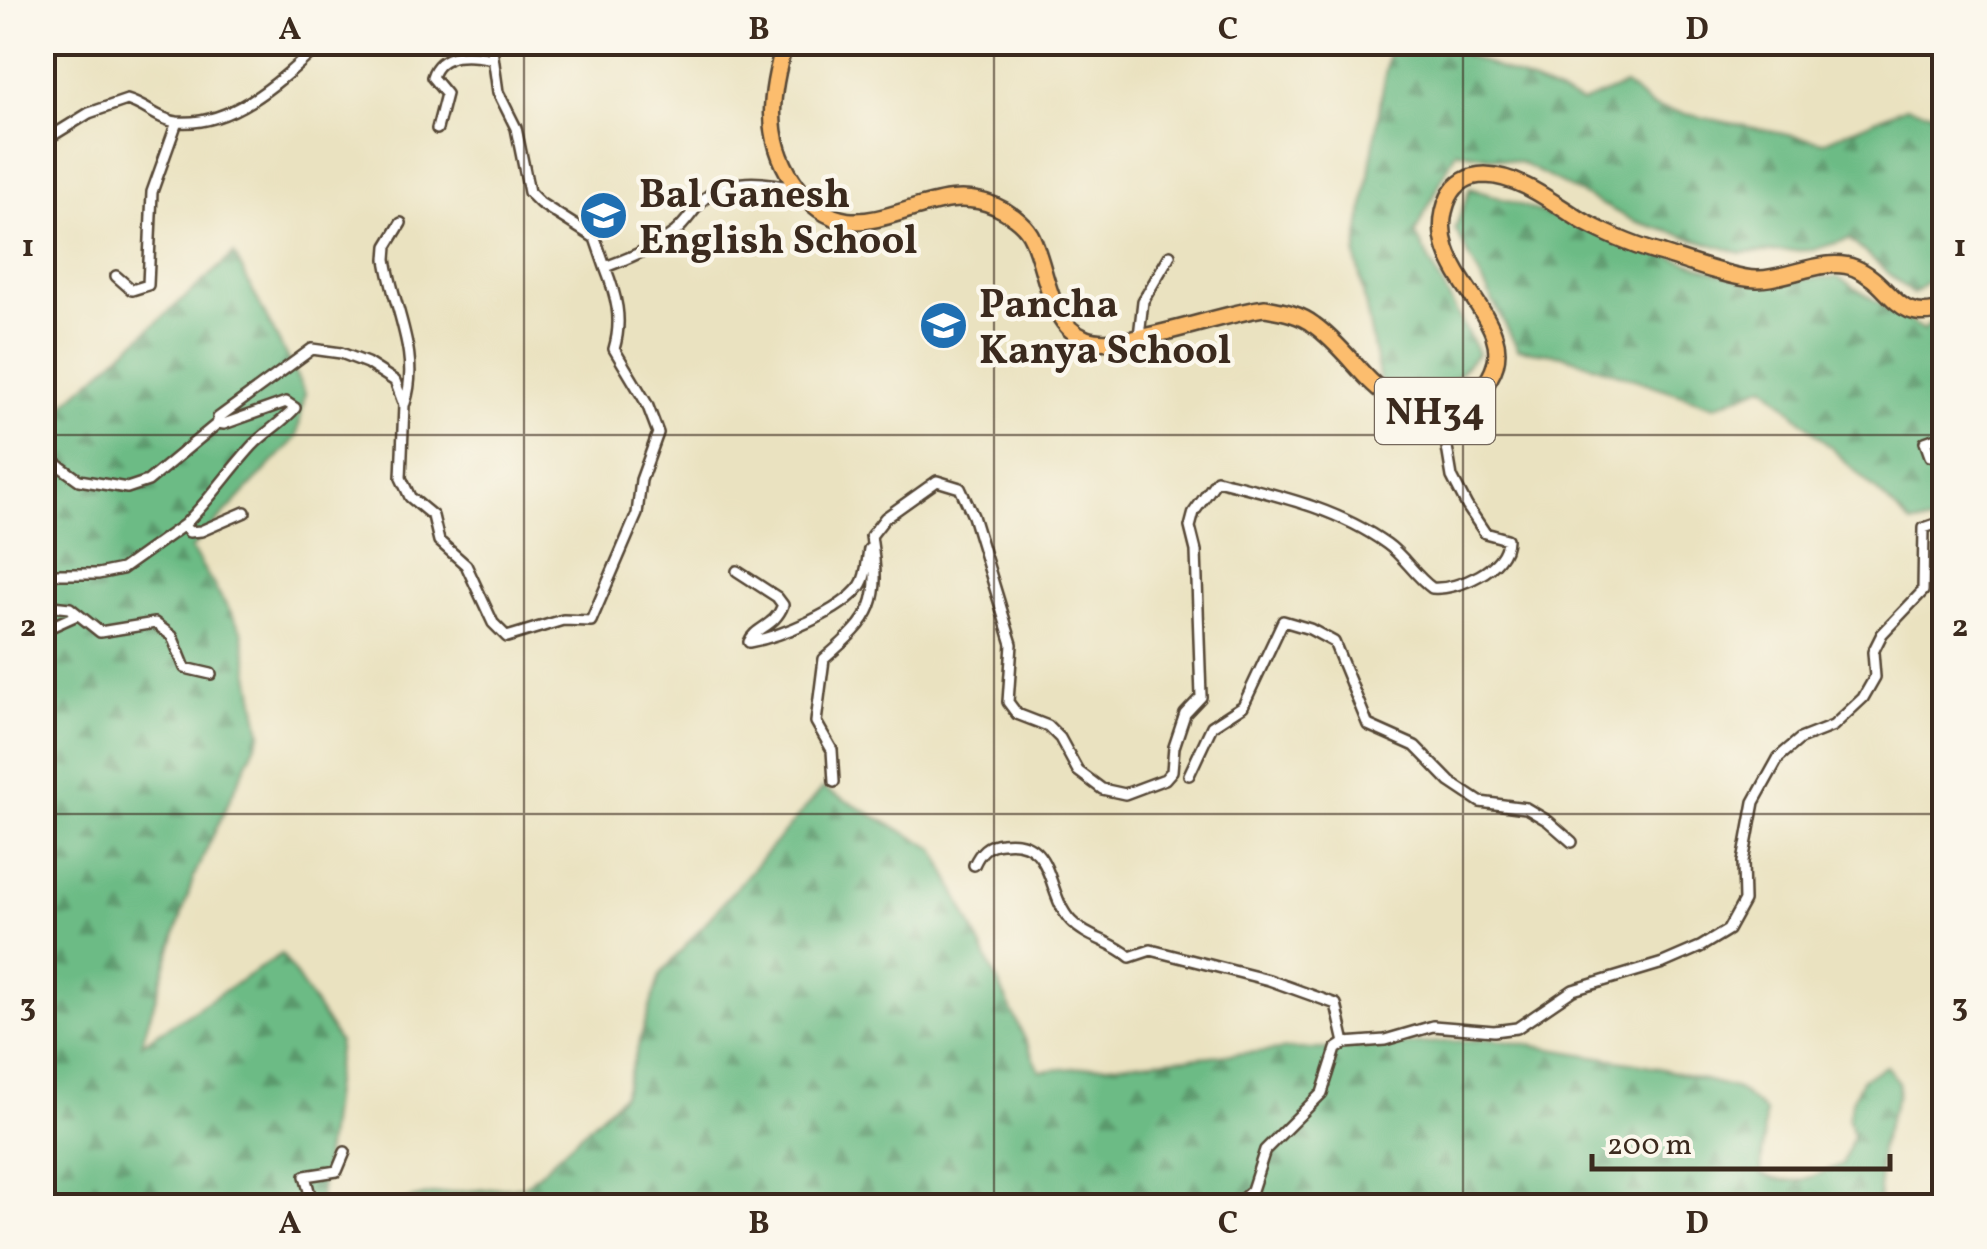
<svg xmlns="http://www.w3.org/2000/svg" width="1987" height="1249" font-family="Vollkorn,serif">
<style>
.forest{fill:url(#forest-firs);stroke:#547252;stroke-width:2.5}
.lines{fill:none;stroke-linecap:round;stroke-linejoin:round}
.minor-casing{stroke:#554636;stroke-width:14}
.trunk-casing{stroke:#554636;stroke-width:20}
.minor{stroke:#fff;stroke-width:9}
.trunk{stroke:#fcbd6e;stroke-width:15}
.grid{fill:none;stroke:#3b2a1e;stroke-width:2.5;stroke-opacity:0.55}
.labels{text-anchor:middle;stroke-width:9;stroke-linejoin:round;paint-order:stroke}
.shield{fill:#fbf7ec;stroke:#75685c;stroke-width:2.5}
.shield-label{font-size:38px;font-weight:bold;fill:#3b2a1e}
.poi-label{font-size:40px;font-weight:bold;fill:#3b2a1e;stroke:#fbf7ec;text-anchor:start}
.neatline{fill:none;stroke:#3b2a1e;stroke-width:4}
.grid-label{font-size:32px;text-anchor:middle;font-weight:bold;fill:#3b2a1e}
</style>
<defs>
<pattern id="forest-firs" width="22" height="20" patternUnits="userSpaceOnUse" patternTransform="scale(2.5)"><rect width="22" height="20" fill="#6cbb85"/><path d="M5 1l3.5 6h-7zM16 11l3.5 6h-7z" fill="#5a986c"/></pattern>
</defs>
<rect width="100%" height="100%" fill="#fbf7ec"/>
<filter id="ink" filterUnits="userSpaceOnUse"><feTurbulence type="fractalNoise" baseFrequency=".01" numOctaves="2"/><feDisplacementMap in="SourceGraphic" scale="20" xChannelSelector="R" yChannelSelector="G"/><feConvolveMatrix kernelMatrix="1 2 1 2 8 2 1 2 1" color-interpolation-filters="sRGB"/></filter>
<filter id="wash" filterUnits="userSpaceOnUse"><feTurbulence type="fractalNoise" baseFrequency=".0048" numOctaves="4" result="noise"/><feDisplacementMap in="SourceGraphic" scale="40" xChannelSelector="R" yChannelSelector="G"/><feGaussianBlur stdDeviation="2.25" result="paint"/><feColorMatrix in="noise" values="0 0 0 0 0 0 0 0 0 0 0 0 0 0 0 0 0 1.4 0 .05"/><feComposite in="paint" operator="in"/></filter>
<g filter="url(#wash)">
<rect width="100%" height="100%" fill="#eae2c0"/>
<path class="forest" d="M 1390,43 L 1437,43 L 1582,103 L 1625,85 L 1652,107 L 1823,142 L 1906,107 L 1944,115 L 1944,269 L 1913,294 L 1849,239 L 1813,250 L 1741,253 L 1634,221 L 1519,162 L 1456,151 L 1415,233 L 1478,353 L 1446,388 L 1381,386 L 1356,256 Z
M 1470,188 L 1745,282 L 1837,277 L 1923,330 L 1944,310 L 1944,522 L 1911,524 L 1765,385 L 1715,406 L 1562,355 L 1518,349 L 1455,229 Z
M 234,254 L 305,393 L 297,437 L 191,549 L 242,631 L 261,733 L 194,876 L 141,1044 L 282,954 L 339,1042 L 319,1206 L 43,1206 L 43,420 L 50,417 Z
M 823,788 L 935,849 L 1040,1071 L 1291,1049 L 1336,1049 L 1492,1039 L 1647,1065 L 1738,1089 L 1765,1112 L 1761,1174 C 1792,1188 1812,1178 1842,1164 L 1853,1136 L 1848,1118 L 1853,1098 L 1863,1079 L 1886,1066 L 1899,1082 L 1898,1094 L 1880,1148 L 1879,1199 L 1882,1206 L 382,1206 L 432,1194 L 525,1186 L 623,1095 L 660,975 Z"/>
</g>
<g filter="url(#ink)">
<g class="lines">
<defs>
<path id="minor" d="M 491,42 L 498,92 L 516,128 L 529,192 L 540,203 L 595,238 L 605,267 C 630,258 654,248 675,232 C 685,224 692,212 701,202 C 726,176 765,181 796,189
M 437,129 L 446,94 L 432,77 C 440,51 470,54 493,59
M 42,142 L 89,113 L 127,100 C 145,105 159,120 177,122 C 234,127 283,78 323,42
M 401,223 L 387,246 L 386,259 C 393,307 421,354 405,403
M 116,276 L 132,290 L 148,285 L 152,192 L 177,122
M 1139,336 L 1143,301 L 1170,255
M 1944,435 L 1925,442 L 1930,456 L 1944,456
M 42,450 L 51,460 L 79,480 L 127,488 L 148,481 L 218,423
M 245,512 L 201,531 L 189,532 L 184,525 C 210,500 229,471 253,445 C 266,432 285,420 295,408 L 286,402 L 224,424 L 218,423 L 218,418 L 312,349 L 341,353 L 367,363 L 395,381 L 404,405 L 401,478 L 410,497 L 433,516 L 439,541 L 466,565 L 493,623 L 507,637 L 563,620 L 591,621 L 637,514 L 641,480 L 658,433 L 647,404 L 614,349 C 623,319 616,295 605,267
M 737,571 L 777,597 L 783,605 C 775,627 755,627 749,642 C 779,637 841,612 860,586 C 867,577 867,560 869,549
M 42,574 L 98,574 L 122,569 L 184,525
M 42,605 L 70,608 L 100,632 L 155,623 L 172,636 L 185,668 L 211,674
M 42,637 L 46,629 L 77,615
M 1189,775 L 1212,726 L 1243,706 L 1283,621 L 1310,629 L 1334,642 L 1368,725 L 1415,746 L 1450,782 L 1480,802 L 1526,808 L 1548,821 L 1572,842
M 834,782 L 832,750 L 816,722 L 824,659 C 875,615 881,603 871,536 L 885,518 L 937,481 L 960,488 L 973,516 L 1012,644 L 1008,702 L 1017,714 L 1048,726 L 1060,738 L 1078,771 L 1102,789 L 1125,794 L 1165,779 L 1172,771 L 1174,747 L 1185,714 L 1201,697 L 1196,551 L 1190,527 L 1194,512 L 1217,480 C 1276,495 1337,508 1387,544 C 1404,556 1415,576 1432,588 C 1458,590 1507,569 1507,539 L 1485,533 L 1467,506 L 1452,477 L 1443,423 L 1434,411
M 974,865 C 980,852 987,844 1002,843 C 1056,836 1045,894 1071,921 C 1087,938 1112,941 1130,957 L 1151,950 L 1269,980 L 1336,1004 L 1345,1043 L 1385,1040 L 1433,1026 L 1494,1031 L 1517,1028 L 1573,990 L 1663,963 L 1700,947 L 1728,930 L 1744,901 L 1743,862 L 1754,802 L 1779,757 L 1800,739 L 1833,726 L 1863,698 L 1875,677 L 1873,652 L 1882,634 L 1923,591 L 1924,528 L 1944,521
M 251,1206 L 254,1197 L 269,1206
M 313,1206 L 305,1176 L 337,1171 L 345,1152
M 1164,1206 L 1168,1202 L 1180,1206
M 1235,1206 L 1252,1190 L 1265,1150 L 1322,1093 L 1336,1049 L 1345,1043"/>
<path id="trunk" d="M 785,42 C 771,91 763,136 793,181 C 854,273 921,173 995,206 C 1007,211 1023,222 1030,234 C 1047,264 1047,325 1086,339 C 1123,352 1220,313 1265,308 C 1282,311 1300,314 1314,325 C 1362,359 1384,428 1455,404 C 1470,399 1482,392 1490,377 C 1525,317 1415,272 1449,197 C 1456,183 1469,175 1485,175 C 1522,176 1555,205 1586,223 C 1611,236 1636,247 1663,254 C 1686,261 1737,280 1758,279 C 1789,279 1825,256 1855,268 C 1893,284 1895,325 1944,309"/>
</defs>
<use href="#minor" class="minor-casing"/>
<use href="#trunk" class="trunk-casing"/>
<use href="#minor" class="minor"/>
<use href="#trunk" class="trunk"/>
</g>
</g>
<path class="grid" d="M 524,42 L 524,1206M 994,42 L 994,1206M 1463,42 L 1463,1206M 42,435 L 1944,435M 42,814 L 1944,814"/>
<defs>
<symbol id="school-disc" viewBox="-11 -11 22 22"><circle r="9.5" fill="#1f6fb2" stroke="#fbf7ec"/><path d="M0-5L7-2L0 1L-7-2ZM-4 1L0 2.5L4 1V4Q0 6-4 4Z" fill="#fff"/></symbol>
</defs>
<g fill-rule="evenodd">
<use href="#school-disc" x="576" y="188" width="55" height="55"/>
<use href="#school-disc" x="916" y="298" width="55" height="55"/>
</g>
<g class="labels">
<rect class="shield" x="1375" y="378" width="120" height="66" rx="8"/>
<g class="shield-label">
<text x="1435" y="424">NH34</text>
</g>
<g class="poi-label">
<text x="639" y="207">Bal Ganesh<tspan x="639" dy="46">English School</tspan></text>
<text x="979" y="317">Pancha<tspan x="979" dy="46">Kanya School</tspan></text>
</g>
</g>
<rect width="1987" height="1249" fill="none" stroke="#fbf7ec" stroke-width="110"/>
<path d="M1592 1154v15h298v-15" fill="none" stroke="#3b2a1e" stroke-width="5"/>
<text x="1607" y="1154" font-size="30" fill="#3b2a1e" stroke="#fbf7ec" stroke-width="8" paint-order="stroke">200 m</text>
<rect x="55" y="55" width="1877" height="1139" class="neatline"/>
<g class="grid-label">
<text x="290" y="39">A</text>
<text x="759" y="39">B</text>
<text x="1228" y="39">C</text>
<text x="1697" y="39">D</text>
<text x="28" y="256">1</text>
<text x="1960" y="256">1</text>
<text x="28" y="636">2</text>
<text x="1960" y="636">2</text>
<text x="28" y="1016">3</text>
<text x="1960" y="1016">3</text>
<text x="290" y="1233">A</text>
<text x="759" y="1233">B</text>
<text x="1228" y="1233">C</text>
<text x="1697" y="1233">D</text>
</g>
</svg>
